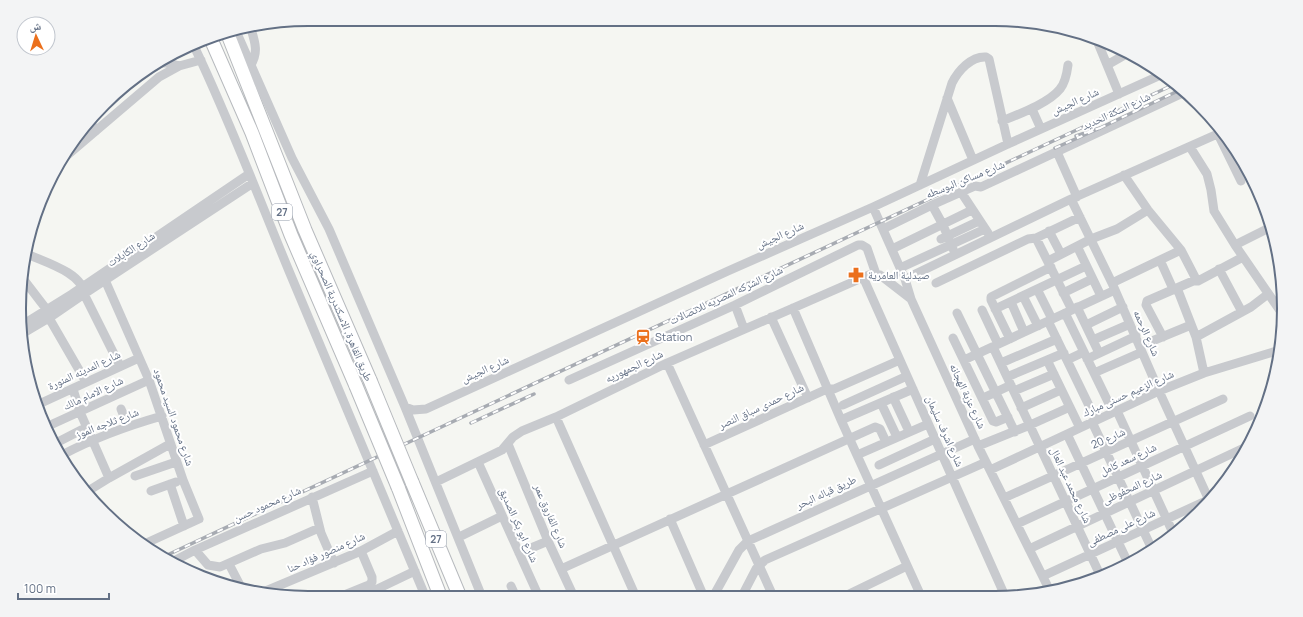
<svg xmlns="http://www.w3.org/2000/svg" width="1303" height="617" font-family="Manrope,'Noto Naskh Arabic',sans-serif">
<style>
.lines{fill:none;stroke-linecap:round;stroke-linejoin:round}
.highway-casing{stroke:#b7babe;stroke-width:15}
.minor{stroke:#c8cace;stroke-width:9}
.highway{stroke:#fff;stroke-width:13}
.rail-casing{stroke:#a7abb2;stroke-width:3.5}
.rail{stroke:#fff;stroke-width:2;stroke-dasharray:6;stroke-linecap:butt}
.highway-bridge-casing{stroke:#b7babe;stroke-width:15;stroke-linecap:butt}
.highway-bridge{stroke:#fff;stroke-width:13}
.labels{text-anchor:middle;stroke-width:4;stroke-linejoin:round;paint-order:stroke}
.shield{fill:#fff;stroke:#929baa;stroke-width:1}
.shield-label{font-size:10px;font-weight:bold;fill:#637085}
.street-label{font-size:11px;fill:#637085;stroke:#fff}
.poi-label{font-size:11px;fill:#637085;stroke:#fff;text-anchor:start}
.rim{fill:none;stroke:#637085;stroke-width:2}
</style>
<rect width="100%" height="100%" fill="#f5f6f2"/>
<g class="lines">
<defs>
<path id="highway" d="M 227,32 L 305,230 L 370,380
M 210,37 L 252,133 L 291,235 L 356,386
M 412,482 L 460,597
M 398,487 L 441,598"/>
</defs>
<use href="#highway" class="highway-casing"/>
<path class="minor" d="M 236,31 L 292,158 L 329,229 L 405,407 L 482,597
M 1098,43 L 1119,94
M 194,46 C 229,119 258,196 289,271 C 334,380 380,489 426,598
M 162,63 L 169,63 L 179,66
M 1107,65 L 1128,53
M 250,66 C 259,53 255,42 251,29
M 947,98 L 973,160
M 1032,109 L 1041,129
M 89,120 L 96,131
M 1002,121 C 1019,114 1049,103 1060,89 C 1065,83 1067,73 1068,65
M 1218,134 L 1241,181
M 1190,147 L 1207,174 L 1211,190 L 1214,211 L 1235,245 L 1283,315
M 1057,152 L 1077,197
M 58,163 L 159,77 L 179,66 L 201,60
M 1124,175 L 1148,210 L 1181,250 L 1197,281
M 920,185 L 952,83 C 958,71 971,56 986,57 L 989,59 L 1008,144
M 961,192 L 988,233
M 1071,199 L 1112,283 L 1159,391 L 1209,500
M 932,205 L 943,225 L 953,249
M 873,207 L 905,279 L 911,299 L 978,446 L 1050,591
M 883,229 L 932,205 L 975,186 L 981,187 L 1185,92
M 1049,231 L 1061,254
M 1036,238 L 1072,310
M 941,239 L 979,221
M 1235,245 L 1271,227
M 1077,246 L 1101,296
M 892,249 L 972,210
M 25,253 C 41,261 83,272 84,294 L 120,366
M 1160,260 L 1173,289
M 1048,261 L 1091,239 L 1117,229 L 1148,210
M 900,268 L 985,229
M 1219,269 L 1242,312
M 863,277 L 1005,596
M 905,279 L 1071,199 L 1222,132
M 24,280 L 47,310
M 105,280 L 149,380 L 183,480 L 199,519 L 142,545
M 936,283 L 1028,239 L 1036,238 L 1080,217
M 1112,283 L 1181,250
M 1177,288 L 1196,337 L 1204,373
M 1037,289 L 1052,319
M 1063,293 L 1092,279
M 1023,296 L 1038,326
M 1011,302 L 1024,332
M 735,305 L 744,329
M 1077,307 L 1099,353
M 793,308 L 841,420 L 921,596
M 995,309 L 1086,266
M 982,310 L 998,344
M 957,313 L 1015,432
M 1065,313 L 1113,412
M 771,317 L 808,398
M 49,318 L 86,382
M 1048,321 L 1096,420
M 22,325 L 72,294 L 249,174
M 1086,325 L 1123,307
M 22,334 L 49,318 L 84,294 L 253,183
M 1163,337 L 1146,305 L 1147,301 L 1193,281 L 1198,281 L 1243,257
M 1196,337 L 1251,307 L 1268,294
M 953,338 L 993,421 L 996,422 L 1008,417
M 1010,339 L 991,300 L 991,297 L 1051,267
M 1093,340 L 1130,324
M 1140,346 L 1191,325
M 993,347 L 1101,577
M 1087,359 L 1136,336
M 964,360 L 1115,290
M 1047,360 L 1080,428
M 1067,360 L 1084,352
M 667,363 L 773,596
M 1001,363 L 1057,339
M 1094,373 L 1142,352
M 1007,377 L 1064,353
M 569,380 L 735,305 L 858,245 L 862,245 L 867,248 L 876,274
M 73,389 L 80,412 L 109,478
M 1014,391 L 1054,374
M 893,397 L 907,427
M 983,398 L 1011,385
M 881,403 L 897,437
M 39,404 L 139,358
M 843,405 L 907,376
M 405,407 L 413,410 L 426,409 L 728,271 L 873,207 L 1008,144 L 1163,74
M 1021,408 L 1061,390
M 121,409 L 128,426
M 1117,411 L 1174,535
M 556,417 L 636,597
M 841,420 L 913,389
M 1092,422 L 1152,549
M 46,427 L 149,380
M 1067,434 L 1128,563
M 54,444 L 87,427
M 508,444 L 548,541 L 574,597
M 704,445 L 827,389 L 834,389 L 900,360
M 978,446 L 1030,425 L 1070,407
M 62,455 C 94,438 127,426 162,416
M 857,455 L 928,424
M 478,462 L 539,597
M 879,465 L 935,439
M 990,470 L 1159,391 L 1204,373 L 1280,350
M 135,476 L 176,462
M 436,482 L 502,450 L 513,437 L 522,431 L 556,417 L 667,363 L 871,274 L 880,275 L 911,299
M 170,484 L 184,526
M 88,491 L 109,478 L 170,444
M 151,491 L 176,482
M 312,497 L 321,533 L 334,563
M 1004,498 L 1223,399
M 670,519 L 704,597
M 1017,524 L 1250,416
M 459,537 L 502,516
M 1029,549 L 1246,447
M 195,550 L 208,565 L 220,567 L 261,549 L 285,543 L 319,528
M 519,553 L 548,541
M 172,562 L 195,550 L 373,471
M 229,564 L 242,589
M 561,569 L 875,427 L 880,429 L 886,442
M 1043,576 L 1210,499
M 511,586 L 516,597
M 261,593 L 361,551 L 398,531
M 742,596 L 756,569 L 765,560 L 986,462
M 845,596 L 907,566
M 713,597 L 739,550 L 748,541 L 975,439
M 337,598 L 369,585 L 372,582 L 372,577 L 361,551
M 367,598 L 371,592 L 415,571"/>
<use href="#highway" class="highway"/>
<defs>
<path id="rail" d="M 1100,128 L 1182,89
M 1055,148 L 1100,128 L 1076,136
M 471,423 L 534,394
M 163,557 L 1175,84"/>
</defs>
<use href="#rail" class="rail-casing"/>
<use href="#rail" class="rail"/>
<defs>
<path id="highway-bridge" d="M 370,380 L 412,482
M 356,386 L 398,487"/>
</defs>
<use href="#highway-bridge" class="highway-bridge-casing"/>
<use href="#highway-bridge" class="highway-bridge"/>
</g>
<defs>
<symbol id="pharmacy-bare" viewBox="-9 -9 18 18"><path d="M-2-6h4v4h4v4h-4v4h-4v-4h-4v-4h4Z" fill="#eb701d" stroke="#fff" stroke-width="2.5" paint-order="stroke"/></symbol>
<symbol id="station-bare" viewBox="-9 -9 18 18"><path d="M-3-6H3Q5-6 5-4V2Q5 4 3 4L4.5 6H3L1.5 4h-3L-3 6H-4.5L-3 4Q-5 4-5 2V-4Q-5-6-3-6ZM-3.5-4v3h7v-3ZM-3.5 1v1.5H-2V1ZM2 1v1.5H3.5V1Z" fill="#eb701d" stroke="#fff" stroke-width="2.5" paint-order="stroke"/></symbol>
</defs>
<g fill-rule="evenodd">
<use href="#pharmacy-bare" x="845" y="264" width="22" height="22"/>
<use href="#station-bare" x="632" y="326" width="22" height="22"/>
</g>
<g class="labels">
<g class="shield">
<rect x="272" y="204" width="20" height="16" rx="3"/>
<rect x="426" y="531" width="20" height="16" rx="3"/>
</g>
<g class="shield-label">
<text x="282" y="216">27</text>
<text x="436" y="543">27</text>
</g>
<g class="street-label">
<text transform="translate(1075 101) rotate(-24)" y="4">شارع الجيش</text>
<text transform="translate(1116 111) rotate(-25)" y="4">شارع السكة الحديد</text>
<text transform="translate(965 179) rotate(-22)" y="4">شارع مساكن البوسطه</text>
<text transform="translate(780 235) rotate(-24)" y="4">شارع الجيش</text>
<text transform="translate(131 249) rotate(-33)" y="4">شارع الكابلات</text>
<text transform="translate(726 295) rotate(-25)" y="4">شارع الشركه المصريه للاتصالات</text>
<text transform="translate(342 316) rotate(67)" y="4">طريق القاهرة, الاسكندرية الصحراوي</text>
<text transform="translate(1147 333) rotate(66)" y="4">شارع الرحمه</text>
<text transform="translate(634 366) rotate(-25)" y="4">شارع الجمهوريه</text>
<text transform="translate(485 369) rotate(-24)" y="4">شارع الجيش</text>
<text transform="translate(84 370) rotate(-25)" y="4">شارع المدينه المنورة</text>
<text transform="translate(93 393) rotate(-25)" y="4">شارع الامام مالك</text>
<text transform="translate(1128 393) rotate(-24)" y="4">شارع الزعيم حسنى مبارك</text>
<text transform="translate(968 396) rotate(65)" y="4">شارع عزبة الهجانه</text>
<text transform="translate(761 406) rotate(-25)" y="4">شارع حمدى سباق النصر</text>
<text transform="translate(174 417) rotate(71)" y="4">شارع محمود السيد محمود</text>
<text transform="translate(107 423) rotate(-21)" y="4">شارع ثلاجه الموز</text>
<text transform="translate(945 431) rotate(66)" y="4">شارع اشرف سليمان</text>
<text transform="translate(1108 438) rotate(-24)" y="4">شارع 20</text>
<text transform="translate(1128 459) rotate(-25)" y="4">شارع سعد كامل</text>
<text transform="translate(1071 485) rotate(65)" y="4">شارع محمد عبد العال</text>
<text transform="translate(1132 487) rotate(-25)" y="4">شارع المحفوظى</text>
<text transform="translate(826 492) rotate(-25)" y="4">طريق قباله البحر</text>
<text transform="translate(267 504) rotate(-24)" y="4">شارع محمود حسن</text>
<text transform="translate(551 516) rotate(67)" y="4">شارع الفاروق عمر</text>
<text transform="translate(519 525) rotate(66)" y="4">شارع ابو بكر الصديق</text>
<text transform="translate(1121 527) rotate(-25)" y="4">شارع على مصطفى</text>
<text transform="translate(326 552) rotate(-24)" y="4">شارع منصور فؤاد حنا</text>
</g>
<g class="poi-label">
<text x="868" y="279">صيدلية العامرية</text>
<text x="655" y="341">Station</text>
</g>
</g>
<path d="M0 0H1303V617H0ZM308 26H995A282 282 0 0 1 1277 308V309A282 282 0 0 1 995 591H308A282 282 0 0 1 26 309V308A282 282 0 0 1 308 26Z" fill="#f3f4f5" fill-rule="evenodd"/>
<path class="rim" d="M308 26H995A282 282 0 0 1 1277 308V309A282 282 0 0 1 995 591H308A282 282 0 0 1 26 309V308A282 282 0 0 1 308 26Z"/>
<g transform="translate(36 36) rotate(356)"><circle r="19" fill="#ffffff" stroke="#c1c6ce"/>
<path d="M0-3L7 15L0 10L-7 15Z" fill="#eb701d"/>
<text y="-6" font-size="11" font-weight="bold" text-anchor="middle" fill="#637085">ش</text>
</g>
<path d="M18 593v6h91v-6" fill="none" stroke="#637085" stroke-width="2"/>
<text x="24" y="593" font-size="12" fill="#637085" stroke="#ffffff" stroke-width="3" paint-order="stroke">100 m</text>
</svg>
